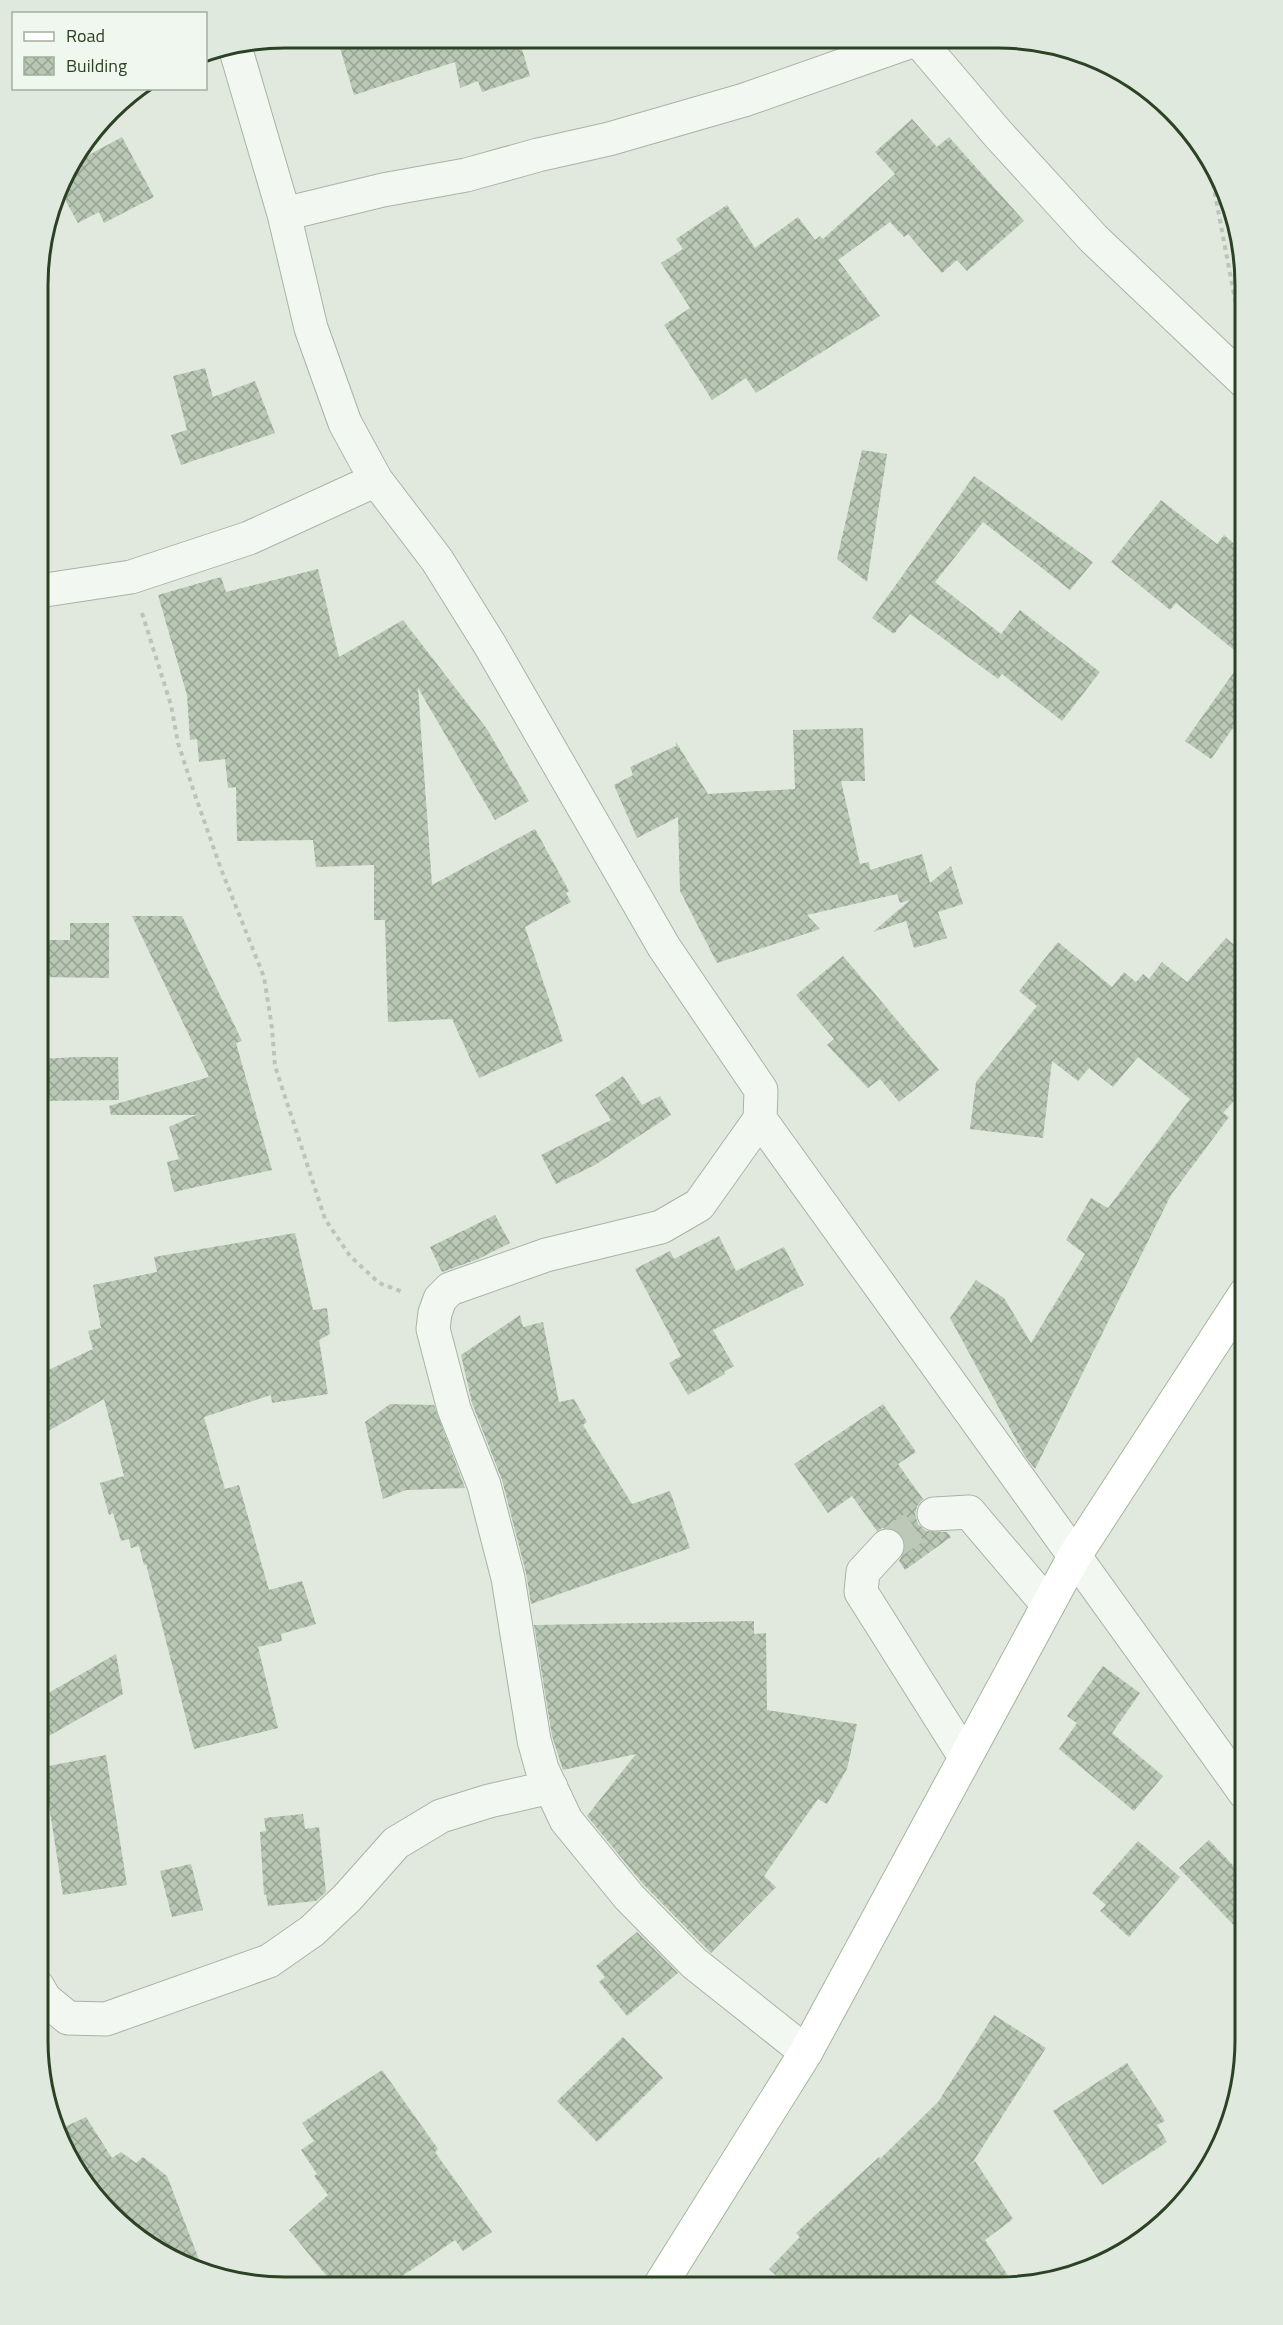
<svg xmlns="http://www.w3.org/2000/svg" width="1283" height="2325" font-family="'Titillium Web',sans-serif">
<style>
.building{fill:url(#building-cross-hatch)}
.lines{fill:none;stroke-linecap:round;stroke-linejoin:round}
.minor-tunnel{stroke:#bdc8b9;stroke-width:33;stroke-dasharray:33 16;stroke-linecap:butt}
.minor-casing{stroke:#a7b4a3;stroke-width:35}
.major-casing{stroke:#a3b79c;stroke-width:35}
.path{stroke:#bbc4b8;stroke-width:4;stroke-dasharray:4.5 4.5;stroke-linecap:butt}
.minor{stroke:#f3f7f1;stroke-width:33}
.major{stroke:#fff;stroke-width:33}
.rim{fill:none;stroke:#2c4225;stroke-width:3}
</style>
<defs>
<pattern id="building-cross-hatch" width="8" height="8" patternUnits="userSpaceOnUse" patternTransform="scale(1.5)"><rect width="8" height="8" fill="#b9c7b5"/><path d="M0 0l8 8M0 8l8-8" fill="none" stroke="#97a393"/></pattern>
</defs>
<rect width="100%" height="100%" fill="#e1e9de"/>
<path class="building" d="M 337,38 L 519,39 L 530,76 L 482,92 L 478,81 L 460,88 L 455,62 L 354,95 Z
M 912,119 L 937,147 L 949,137 L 1024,221 L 967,271 L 957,260 L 942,273 L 908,234 L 904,237 L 890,222 L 838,260 L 880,316 L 756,393 L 746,378 L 712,400 L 664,325 L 690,308 L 661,263 L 683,249 L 676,239 L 727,205 L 755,248 L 798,217 L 815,240 L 820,236 L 823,239 L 895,174 L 875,152 Z
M 122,137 L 154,197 L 104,223 L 99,212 L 78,223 L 59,189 L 63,175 L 72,164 Z
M 205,368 L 213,397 L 255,381 L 275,433 L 181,465 L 171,435 L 187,430 L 173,376 Z
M 862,450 L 887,454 L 867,582 L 837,559 Z
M 974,476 L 1093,562 L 1070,590 L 983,522 L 935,582 L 1001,634 L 1020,610 L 1100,672 L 1062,721 L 1002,674 L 998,679 L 910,614 L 894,634 L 872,618 Z
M 1161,500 L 1217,544 L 1224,535 L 1245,553 L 1245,711 L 1211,759 L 1185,741 L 1244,658 L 1176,603 L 1170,610 L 1111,562 Z
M 318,569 L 339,657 L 403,620 L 487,729 L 529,801 L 495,820 L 418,688 L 432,885 L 535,829 L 569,891 L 566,893 L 571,902 L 525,927 L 563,1041 L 479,1078 L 452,1019 L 388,1022 L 385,920 L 374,920 L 374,865 L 316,867 L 313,840 L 237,841 L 236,787 L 228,788 L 225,759 L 199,762 L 197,739 L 190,740 L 187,695 L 158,595 L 221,577 L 226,592 Z
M 863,728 L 865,781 L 841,781 L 860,864 L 869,862 L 870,870 L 922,854 L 930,883 L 951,866 L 963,904 L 938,912 L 947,938 L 914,948 L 906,921 L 873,932 L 910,900 L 900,903 L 897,894 L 807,915 L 820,929 L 717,963 L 680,891 L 678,817 L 637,838 L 614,785 L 633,775 L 630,767 L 676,746 L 676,742 L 708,794 L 795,789 L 793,730 Z
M 132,916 L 182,916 L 242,1041 L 236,1043 L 272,1170 L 174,1192 L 167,1162 L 179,1159 L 169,1127 L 196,1115 L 111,1115 L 109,1106 L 209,1077 Z
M 70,923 L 109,923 L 109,978 L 39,977 L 39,940 L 70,940 Z
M 1226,938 L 1245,954 L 1245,1089 L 1223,1113 L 1229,1117 L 1171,1195 L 1035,1469 L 1025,1456 L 950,1318 L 976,1280 L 1004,1298 L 1031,1343 L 1085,1254 L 1066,1240 L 1091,1198 L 1108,1208 L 1190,1099 L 1138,1057 L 1113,1087 L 1089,1068 L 1078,1081 L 1052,1061 L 1043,1138 L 970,1129 L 976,1082 L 1037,1006 L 1019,991 L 1058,942 L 1112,987 L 1124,972 L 1136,982 L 1143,974 L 1149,979 L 1162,962 L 1187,982 Z
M 843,956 L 939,1070 L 899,1102 L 880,1079 L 868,1088 L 827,1045 L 834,1039 L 796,995 Z
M 79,1057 L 118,1057 L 119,1100 L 39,1101 L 39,1059 Z
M 623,1076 L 642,1105 L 660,1096 L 671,1115 L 595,1165 L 556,1184 L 541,1155 L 611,1120 L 595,1095 Z
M 495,1215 L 510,1243 L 478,1259 L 442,1272 L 430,1247 Z
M 295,1233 L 313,1310 L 327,1308 L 330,1334 L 319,1340 L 328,1394 L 272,1403 L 271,1395 L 204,1417 L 225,1489 L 239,1485 L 269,1590 L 302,1581 L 316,1624 L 281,1634 L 282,1641 L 258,1647 L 278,1728 L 194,1749 L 146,1564 L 144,1565 L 139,1546 L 131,1548 L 129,1539 L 121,1541 L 113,1513 L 109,1515 L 100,1483 L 124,1476 L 104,1399 L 38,1437 L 38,1375 L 93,1349 L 88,1331 L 101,1328 L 93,1285 L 157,1272 L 154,1257 Z
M 719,1236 L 736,1271 L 784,1247 L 804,1285 L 713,1330 L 734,1366 L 724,1372 L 725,1374 L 688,1395 L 669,1363 L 681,1356 L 635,1269 L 670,1251 L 674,1259 Z
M 520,1315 L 523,1327 L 543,1322 L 559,1402 L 574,1399 L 587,1422 L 583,1425 L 632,1504 L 670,1491 L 690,1548 L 531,1604 L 526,1573 L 502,1480 L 472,1403 L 461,1355 Z
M 390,1404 L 434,1405 L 465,1488 L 406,1490 L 383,1499 L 365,1422 Z
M 883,1404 L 916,1452 L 898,1464 L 923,1499 L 917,1506 L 915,1514 L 918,1524 L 926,1531 L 947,1532 L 951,1537 L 905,1570 L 899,1561 L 905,1550 L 905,1541 L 900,1533 L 891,1528 L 882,1528 L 877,1531 L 852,1496 L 828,1513 L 794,1464 Z
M 754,1621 L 754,1634 L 766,1633 L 767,1710 L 857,1724 L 847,1769 L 827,1804 L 818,1799 L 764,1876 L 776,1887 L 711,1953 L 643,1884 L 587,1816 L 636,1754 L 563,1770 L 552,1736 L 534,1625 Z
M 116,1654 L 123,1694 L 38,1742 L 38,1699 Z
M 1103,1666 L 1140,1693 L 1112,1733 L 1163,1776 L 1134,1811 L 1059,1749 L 1077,1723 L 1067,1716 Z
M 106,1755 L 127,1885 L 63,1895 L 43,1767 Z
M 303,1814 L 305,1829 L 319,1827 L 326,1892 L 316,1901 L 268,1906 L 266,1894 L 264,1895 L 260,1832 L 266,1831 L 264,1818 Z
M 1209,1840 L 1245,1878 L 1245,1937 L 1179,1868 Z
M 1138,1841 L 1180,1877 L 1129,1937 L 1100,1911 L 1106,1905 L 1092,1893 Z
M 191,1864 L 203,1910 L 172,1917 L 160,1871 Z
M 637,1932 L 678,1973 L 627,2016 L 599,1982 L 605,1977 L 596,1966 Z
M 994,2015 L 1046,2048 L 971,2165 L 975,2161 L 1013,2219 L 985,2240 L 1014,2285 L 998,2288 L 788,2287 L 769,2269 L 800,2237 L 796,2233 L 879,2157 L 880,2159 L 938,2102 Z
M 623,2037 L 663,2078 L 597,2142 L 557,2101 Z
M 1127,2063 L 1165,2121 L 1157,2125 L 1167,2142 L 1102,2185 L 1053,2111 Z
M 382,2070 L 438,2149 L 435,2152 L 492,2232 L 463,2251 L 455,2240 L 389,2285 L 335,2286 L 289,2230 L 328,2195 L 314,2176 L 317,2174 L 301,2150 L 314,2141 L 302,2123 Z
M 86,2117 L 112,2158 L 121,2152 L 136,2163 L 143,2157 L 167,2176 L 203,2270 L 176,2262 L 122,2226 L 79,2178 L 56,2131 Z"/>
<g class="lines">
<path class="minor-tunnel" d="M 887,1546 L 934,1514"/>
<defs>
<path id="minor" d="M 919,41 L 998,134 L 1094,239 L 1245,382
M 235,47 L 284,214 L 311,328 L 345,423 L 376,480 L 437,560 L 490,645 L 664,947 L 761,1090 L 760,1119 L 699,1205 L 661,1227 L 546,1255 L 450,1289 L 440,1299 L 435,1313 L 433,1329 L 454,1409 L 484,1485 L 508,1578 L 534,1740 L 542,1769 L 566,1820 L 629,1897 L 694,1963 L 806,2052
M 284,214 L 383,190 L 466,175 L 538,155 L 609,139 L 744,100 L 912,41
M 39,591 L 131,577 L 249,538 L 376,480
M 760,1119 L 1245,1793
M 934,1514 L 969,1512 L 1048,1605
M 887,1546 L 863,1572 L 861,1592 L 965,1757
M 38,1987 L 45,1999 L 68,2018 L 106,2019 L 269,1961 L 312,1931 L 347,1898 L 396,1843 L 441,1816 L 489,1801 L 551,1787"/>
<path id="major" d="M 659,2287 L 806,2052 L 1074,1557 L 1245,1294"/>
</defs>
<use href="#minor" class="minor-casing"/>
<use href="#major" class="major-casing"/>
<path class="path" d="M 1208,157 L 1239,321
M 142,613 L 171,705 L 178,743 L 194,792 L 221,869 L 264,977 L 272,1028 L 275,1066 L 325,1219 L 350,1256 L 379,1283 L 403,1292"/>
<use href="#minor" class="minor"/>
<use href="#major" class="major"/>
</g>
<path d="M0 0H1283V2325H0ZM285 48H998A237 237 0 0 1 1235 285V2040A237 237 0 0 1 998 2277H285A237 237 0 0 1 48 2040V285A237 237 0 0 1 285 48Z" fill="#e0e9de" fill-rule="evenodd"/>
<path class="rim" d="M285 48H998A237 237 0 0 1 1235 285V2040A237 237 0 0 1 998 2277H285A237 237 0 0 1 48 2040V285A237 237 0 0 1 285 48Z"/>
<rect x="12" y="12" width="195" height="78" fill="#f0f7ee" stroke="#a2af9e" stroke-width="1.5"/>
<rect x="24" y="32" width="30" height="9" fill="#ffffff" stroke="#a2af9e" stroke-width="1.5"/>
<text x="66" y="42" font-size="18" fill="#2c4225">Road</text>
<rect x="24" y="57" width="30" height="18" fill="url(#building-cross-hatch)" stroke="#a2af9e" stroke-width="1.5"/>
<text x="66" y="72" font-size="18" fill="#2c4225">Building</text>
</svg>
